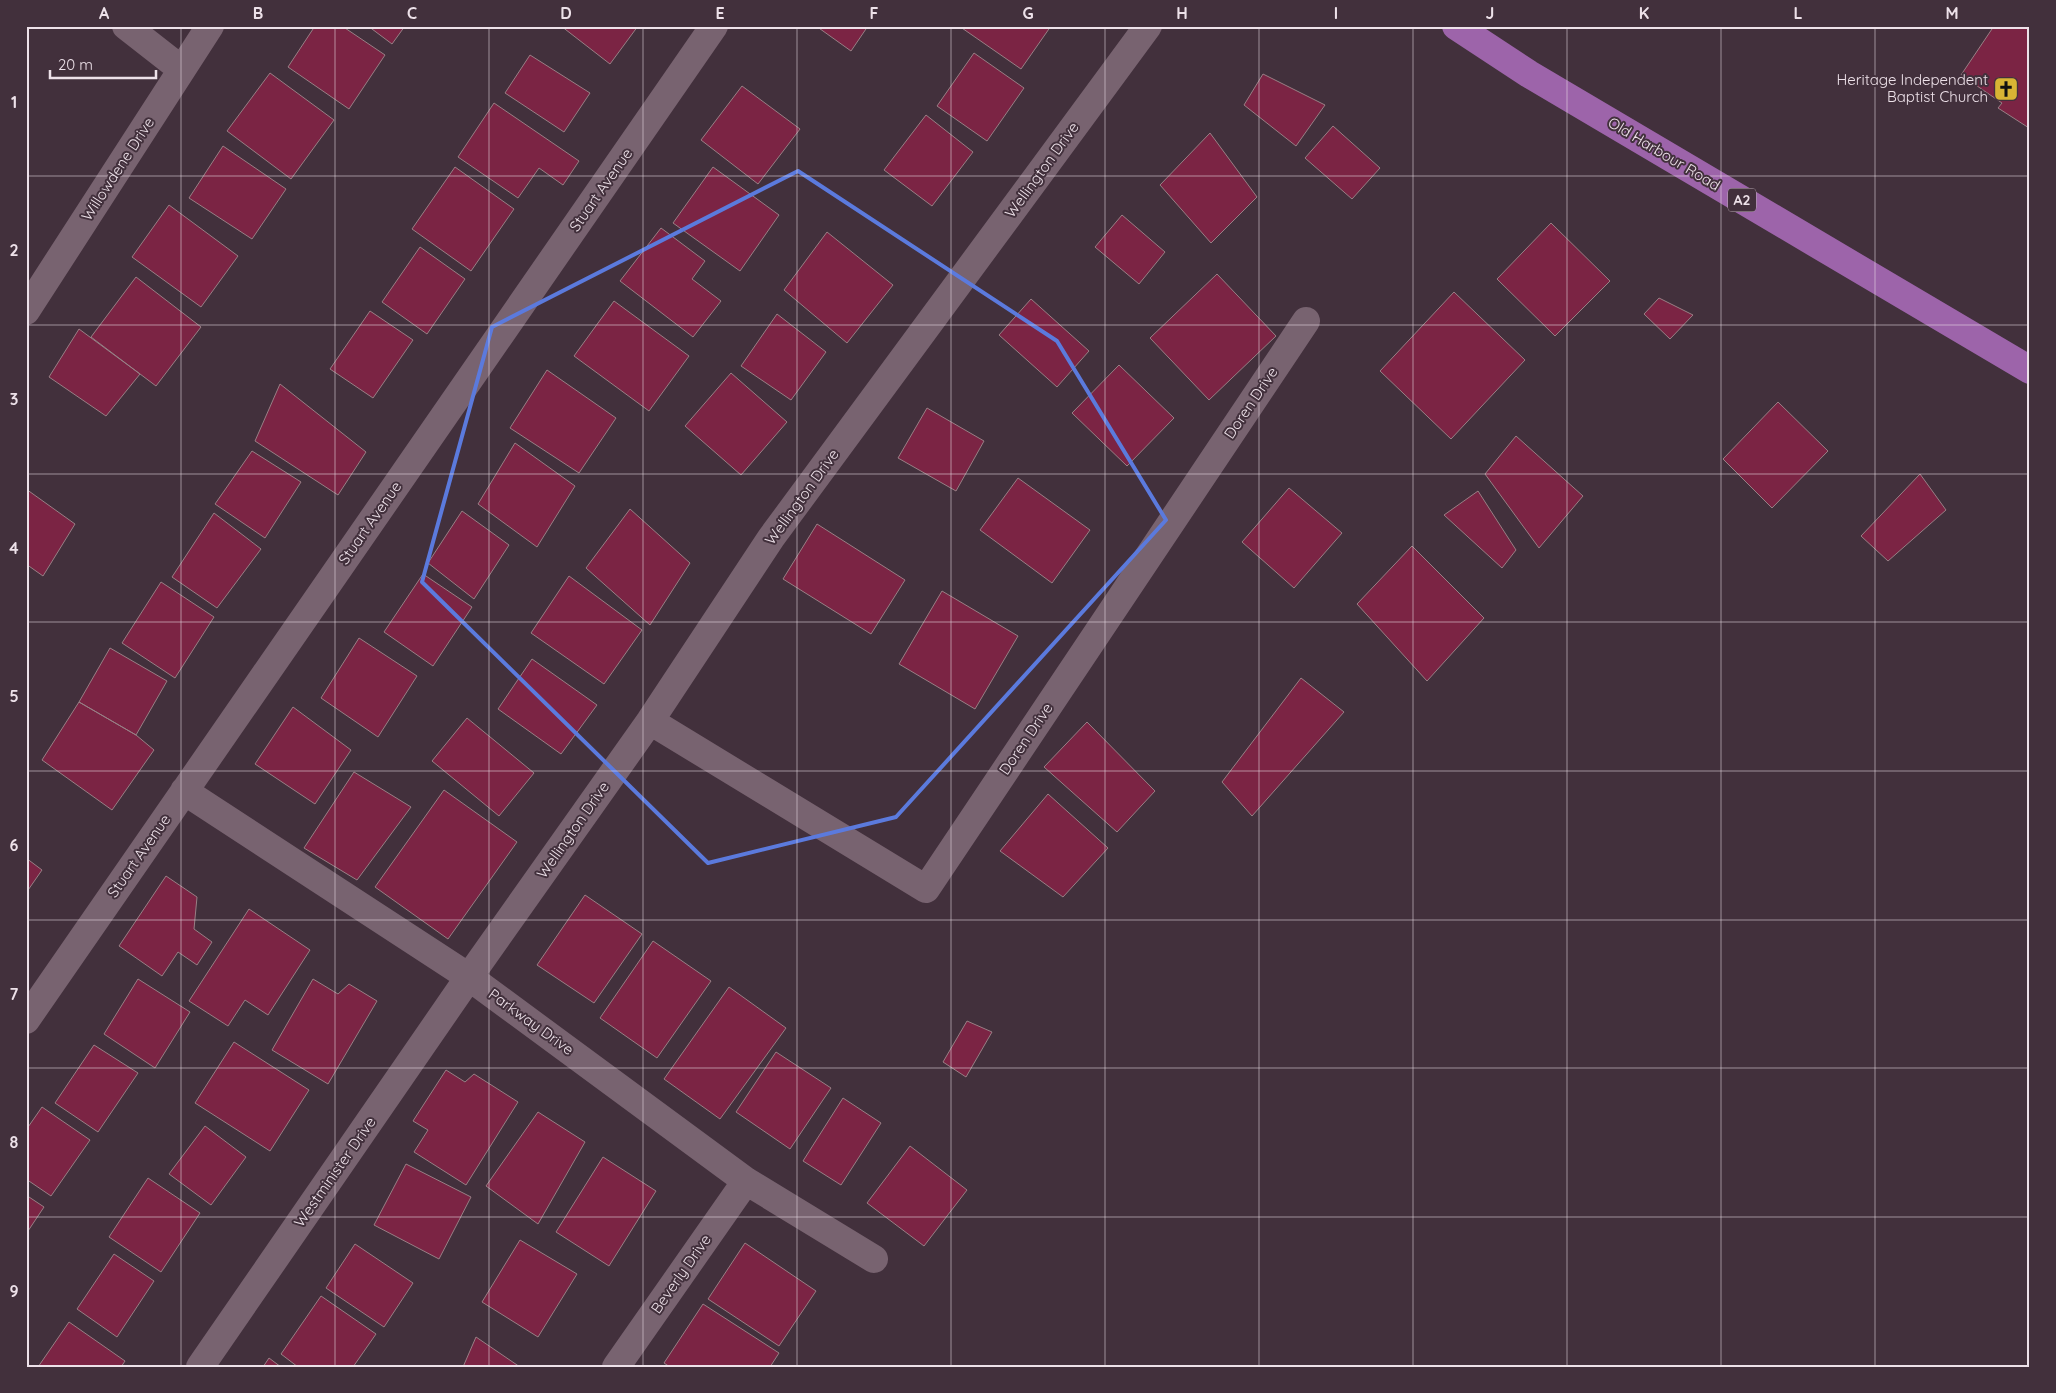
<svg xmlns="http://www.w3.org/2000/svg" width="2056" height="1393" font-family="Quicksand,sans-serif">
<style>
.building{fill:#7b2444;stroke:#987f85}
.lines{fill:none;stroke-linecap:round;stroke-linejoin:round}
.minor{stroke:#786370;stroke-width:28}
.major{stroke:#9d64aa;stroke-width:28}
.marked{fill:none;stroke:#5b7add;stroke-width:4;stroke-linejoin:round}
.grid{fill:none;stroke:#ede1e9;stroke-width:1;stroke-opacity:0.55}
.labels{text-anchor:middle;stroke-width:4;stroke-linejoin:round;paint-order:stroke}
.shield{fill:#42303c;stroke:#baacb5;stroke-width:1}
.shield-label{font-size:14px;font-weight:bold;fill:#ede1e9}
.poi-label{font-size:15px;fill:#ede1e9;stroke:#42303c;text-anchor:end}
.street-label{font-size:15px;fill:#ede1e9;stroke:#42303c}
.neatline{fill:none;stroke:#ede1e9;stroke-width:2}
.grid-label{font-size:16px;text-anchor:middle;font-weight:bold;fill:#ede1e9}
</style>
<rect width="100%" height="100%" fill="#42303c"/>
<path class="building" d="M 315,26 L 342,26 L 385,55 L 349,109 L 288,67 Z
M 368,26 L 405,26 L 392,44 Z
M 561,26 L 638,26 L 610,64 Z
M 816,26 L 868,26 L 851,51 Z
M 959,26 L 1051,26 L 1021,69 Z
M 1994,26 L 2030,26 L 2029,128 L 1998,108 L 2002,103 L 1961,75 Z
M 974,53 L 1024,88 L 987,141 L 937,106 Z
M 530,55 L 590,93 L 564,132 L 505,93 Z
M 270,73 L 334,120 L 291,179 L 227,131 Z
M 1263,74 L 1325,105 L 1296,146 L 1244,105 Z
M 742,86 L 800,129 L 758,184 L 701,140 Z
M 494,103 L 579,161 L 563,185 L 539,168 L 518,198 L 458,157 Z
M 926,115 L 973,152 L 932,206 L 884,170 Z
M 1333,126 L 1380,168 L 1352,199 L 1305,158 Z
M 1210,133 L 1257,197 L 1211,243 L 1160,185 Z
M 223,146 L 286,189 L 252,239 L 189,198 Z
M 455,167 L 514,209 L 471,271 L 412,229 Z
M 713,167 L 779,215 L 740,271 L 673,223 Z
M 169,205 L 238,256 L 201,307 L 132,257 Z
M 1122,215 L 1165,252 L 1139,284 L 1095,247 Z
M 1551,223 L 1610,281 L 1555,336 L 1497,279 Z
M 661,228 L 705,261 L 692,279 L 721,301 L 693,337 L 620,281 Z
M 827,232 L 893,285 L 847,343 L 784,290 Z
M 420,247 L 465,279 L 427,334 L 382,302 Z
M 1217,274 L 1276,336 L 1209,400 L 1150,338 Z
M 136,277 L 201,327 L 156,386 L 91,337 Z
M 1454,292 L 1525,360 L 1451,439 L 1380,371 Z
M 1659,298 L 1693,315 L 1670,339 L 1644,314 Z
M 1031,299 L 1089,351 L 1057,387 L 999,335 Z
M 614,301 L 689,356 L 649,411 L 574,356 Z
M 370,311 L 413,340 L 373,398 L 330,369 Z
M 777,314 L 826,352 L 791,400 L 741,366 Z
M 79,329 L 140,374 L 106,416 L 49,377 Z
M 1119,365 L 1174,418 L 1127,466 L 1072,413 Z
M 547,370 L 616,418 L 579,473 L 510,428 Z
M 731,373 L 787,422 L 741,475 L 685,426 Z
M 280,384 L 366,452 L 338,495 L 255,441 Z
M 1778,402 L 1828,451 L 1772,508 L 1723,459 Z
M 927,408 L 984,441 L 956,491 L 898,458 Z
M 1516,436 L 1583,496 L 1539,548 L 1485,474 Z
M 515,443 L 575,486 L 537,547 L 478,504 Z
M 252,451 L 301,482 L 265,538 L 215,504 Z
M 1920,474 L 1946,510 L 1888,561 L 1861,536 Z
M 1018,478 L 1090,530 L 1052,583 L 980,530 Z
M 1289,488 L 1342,533 L 1294,588 L 1242,542 Z
M 26,489 L 75,524 L 43,576 L 26,564 Z
M 1478,491 L 1516,550 L 1502,568 L 1444,515 Z
M 630,509 L 690,563 L 650,625 L 586,568 Z
M 462,511 L 509,545 L 474,599 L 428,563 Z
M 214,513 L 261,549 L 217,608 L 172,577 Z
M 817,524 L 905,580 L 871,634 L 783,579 Z
M 1412,546 L 1484,618 L 1427,681 L 1357,604 Z
M 423,574 L 472,607 L 433,666 L 384,632 Z
M 569,576 L 642,630 L 604,684 L 531,633 Z
M 161,582 L 214,617 L 175,678 L 122,643 Z
M 942,591 L 1018,636 L 975,709 L 899,664 Z
M 359,638 L 417,676 L 378,737 L 321,698 Z
M 110,648 L 167,681 L 136,735 L 79,702 Z
M 532,659 L 597,705 L 561,754 L 498,709 Z
M 1301,678 L 1344,712 L 1252,816 L 1222,782 Z
M 79,702 L 136,735 L 154,750 L 112,810 L 42,760 Z
M 293,707 L 351,750 L 315,804 L 255,764 Z
M 467,718 L 534,773 L 499,816 L 432,761 Z
M 1087,722 L 1155,791 L 1117,832 L 1044,767 Z
M 354,772 L 411,807 L 357,880 L 304,848 Z
M 444,790 L 517,842 L 448,939 L 375,887 Z
M 1048,794 L 1108,848 L 1063,897 L 1000,851 Z
M 26,858 L 42,870 L 26,893 Z
M 166,876 L 197,897 L 194,929 L 212,942 L 197,965 L 178,952 L 162,976 L 119,946 Z
M 585,895 L 642,934 L 594,1003 L 537,965 Z
M 249,909 L 310,950 L 268,1015 L 245,1000 L 228,1026 L 189,1001 Z
M 653,941 L 711,981 L 657,1058 L 600,1018 Z
M 138,979 L 190,1012 L 155,1068 L 104,1034 Z
M 313,979 L 338,994 L 349,984 L 377,1001 L 328,1084 L 272,1050 Z
M 729,987 L 786,1028 L 720,1119 L 664,1079 Z
M 967,1021 L 992,1032 L 966,1077 L 943,1062 Z
M 234,1042 L 309,1090 L 270,1151 L 195,1103 Z
M 94,1045 L 138,1073 L 98,1132 L 55,1103 Z
M 776,1052 L 831,1088 L 790,1149 L 736,1112 Z
M 446,1070 L 465,1082 L 474,1074 L 518,1102 L 466,1185 L 414,1152 L 428,1130 L 413,1121 Z
M 843,1098 L 881,1123 L 841,1185 L 803,1161 Z
M 42,1107 L 90,1140 L 51,1196 L 26,1179 L 26,1130 Z
M 538,1112 L 585,1142 L 538,1224 L 486,1186 Z
M 205,1126 L 246,1157 L 211,1205 L 169,1174 Z
M 910,1146 L 967,1190 L 924,1246 L 867,1203 Z
M 603,1157 L 656,1191 L 609,1266 L 556,1232 Z
M 406,1164 L 471,1197 L 439,1259 L 374,1225 Z
M 148,1178 L 200,1213 L 161,1272 L 109,1237 Z
M 26,1195 L 44,1207 L 26,1234 Z
M 520,1240 L 577,1274 L 538,1337 L 482,1302 Z
M 745,1243 L 816,1291 L 779,1346 L 708,1299 Z
M 355,1244 L 413,1283 L 384,1327 L 326,1288 Z
M 114,1254 L 154,1281 L 117,1337 L 77,1309 Z
M 321,1296 L 376,1334 L 353,1367 L 298,1367 L 281,1354 Z
M 703,1304 L 779,1353 L 770,1367 L 670,1367 L 664,1363 Z
M 69,1322 L 125,1361 L 121,1367 L 38,1367 Z
M 476,1337 L 520,1367 L 463,1367 Z
M 269,1358 L 281,1367 L 263,1367 Z"/>
<g class="lines">
<path class="minor" d="M 126,26 L 181,69
M 26,311 L 210,26
M 650,721 L 926,889 L 1306,321
M 184,791 L 469,977 L 746,1181 L 874,1259
M 26,1020 L 714,26
M 200,1367 L 469,977 L 650,721 L 771,538 L 1148,26
M 616,1367 L 746,1181"/>
<path class="major" d="M 1456,26 L 1529,74 L 2030,370"/>
</g>
<path class="marked" d="M 798,171 L 1057,341 L 1166,520 L 896,817 L 708,863 L 422,582 L 492,327 Z"/>
<path class="grid" d="M 181,26 L 181,1367M 335,26 L 335,1367M 489,26 L 489,1367M 643,26 L 643,1367M 797,26 L 797,1367M 951,26 L 951,1367M 1105,26 L 1105,1367M 1259,26 L 1259,1367M 1413,26 L 1413,1367M 1567,26 L 1567,1367M 1721,26 L 1721,1367M 1875,26 L 1875,1367M 26,176 L 2030,176M 26,325 L 2030,325M 26,474 L 2030,474M 26,622 L 2030,622M 26,771 L 2030,771M 26,920 L 2030,920M 26,1068 L 2030,1068M 26,1217 L 2030,1217"/>
<defs>
<symbol id="church-square" viewBox="-11 -11 22 22"><rect x="-9" y="-9" width="18" height="18" rx="4" fill="#d8b434" stroke="#42303c"/><path d="M-1.2-6h2.4v3.5h3.3v2.4h-3.3V6h-2.4V-.1h-3.3v-2.4h3.3Z" fill="#111"/></symbol>
</defs>
<g fill-rule="evenodd">
<use href="#church-square" x="1992" y="75" width="28" height="28"/>
</g>
<g class="labels">
<rect class="shield" x="1728" y="188.5" width="28" height="23" rx="4"/>
<g class="shield-label">
<text x="1742" y="205">A2</text>
</g>
<g class="poi-label">
<text x="1988" y="85">Heritage Independent<tspan x="1988" dy="17">Baptist Church</tspan></text>
</g>
<g class="street-label">
<text transform="translate(1664 154) rotate(31)" y="5">Old Harbour Road</text>
<text transform="translate(118 169) rotate(-57)" y="5">Willowdene Drive</text>
<text transform="translate(1042 170) rotate(-54)" y="5">Wellington Drive</text>
<text transform="translate(601 190) rotate(-55)" y="5">Stuart Avenue</text>
<text transform="translate(1251 403) rotate(-56)" y="5">Doren Drive</text>
<text transform="translate(802 497) rotate(-54)" y="5">Wellington Drive</text>
<text transform="translate(370 523) rotate(-55)" y="5">Stuart Avenue</text>
<text transform="translate(1026 739) rotate(-56)" y="5">Doren Drive</text>
<text transform="translate(573 830) rotate(-55)" y="5">Wellington Drive</text>
<text transform="translate(139 856) rotate(-55)" y="5">Stuart Avenue</text>
<text transform="translate(531 1022) rotate(36)" y="5">Parkway Drive</text>
<text transform="translate(335 1172) rotate(-55)" y="5">Westminister Drive</text>
<text transform="translate(681 1274) rotate(-55)" y="5">Beverly Drive</text>
</g>
</g>
<rect width="2056" height="1393" fill="none" stroke="#42303c" stroke-width="55"/>
<path d="M50 70v8h106v-8" fill="none" stroke="#ede1e9" stroke-width="2.5"/>
<text x="58" y="70" font-size="15" fill="#ede1e9" stroke="#42303c" stroke-width="4" paint-order="stroke">20 m</text>
<rect x="28" y="28" width="2000" height="1338" class="neatline"/>
<g class="grid-label">
<text x="104" y="19">A</text>
<text x="258" y="19">B</text>
<text x="412" y="19">C</text>
<text x="566" y="19">D</text>
<text x="720" y="19">E</text>
<text x="874" y="19">F</text>
<text x="1028" y="19">G</text>
<text x="1182" y="19">H</text>
<text x="1336" y="19">I</text>
<text x="1490" y="19">J</text>
<text x="1644" y="19">K</text>
<text x="1798" y="19">L</text>
<text x="1952" y="19">M</text>
<text x="14" y="108">1</text>
<text x="14" y="256">2</text>
<text x="14" y="405">3</text>
<text x="14" y="554">4</text>
<text x="14" y="702">5</text>
<text x="14" y="851">6</text>
<text x="14" y="1000">7</text>
<text x="14" y="1148">8</text>
<text x="14" y="1297">9</text>
</g>
</svg>
